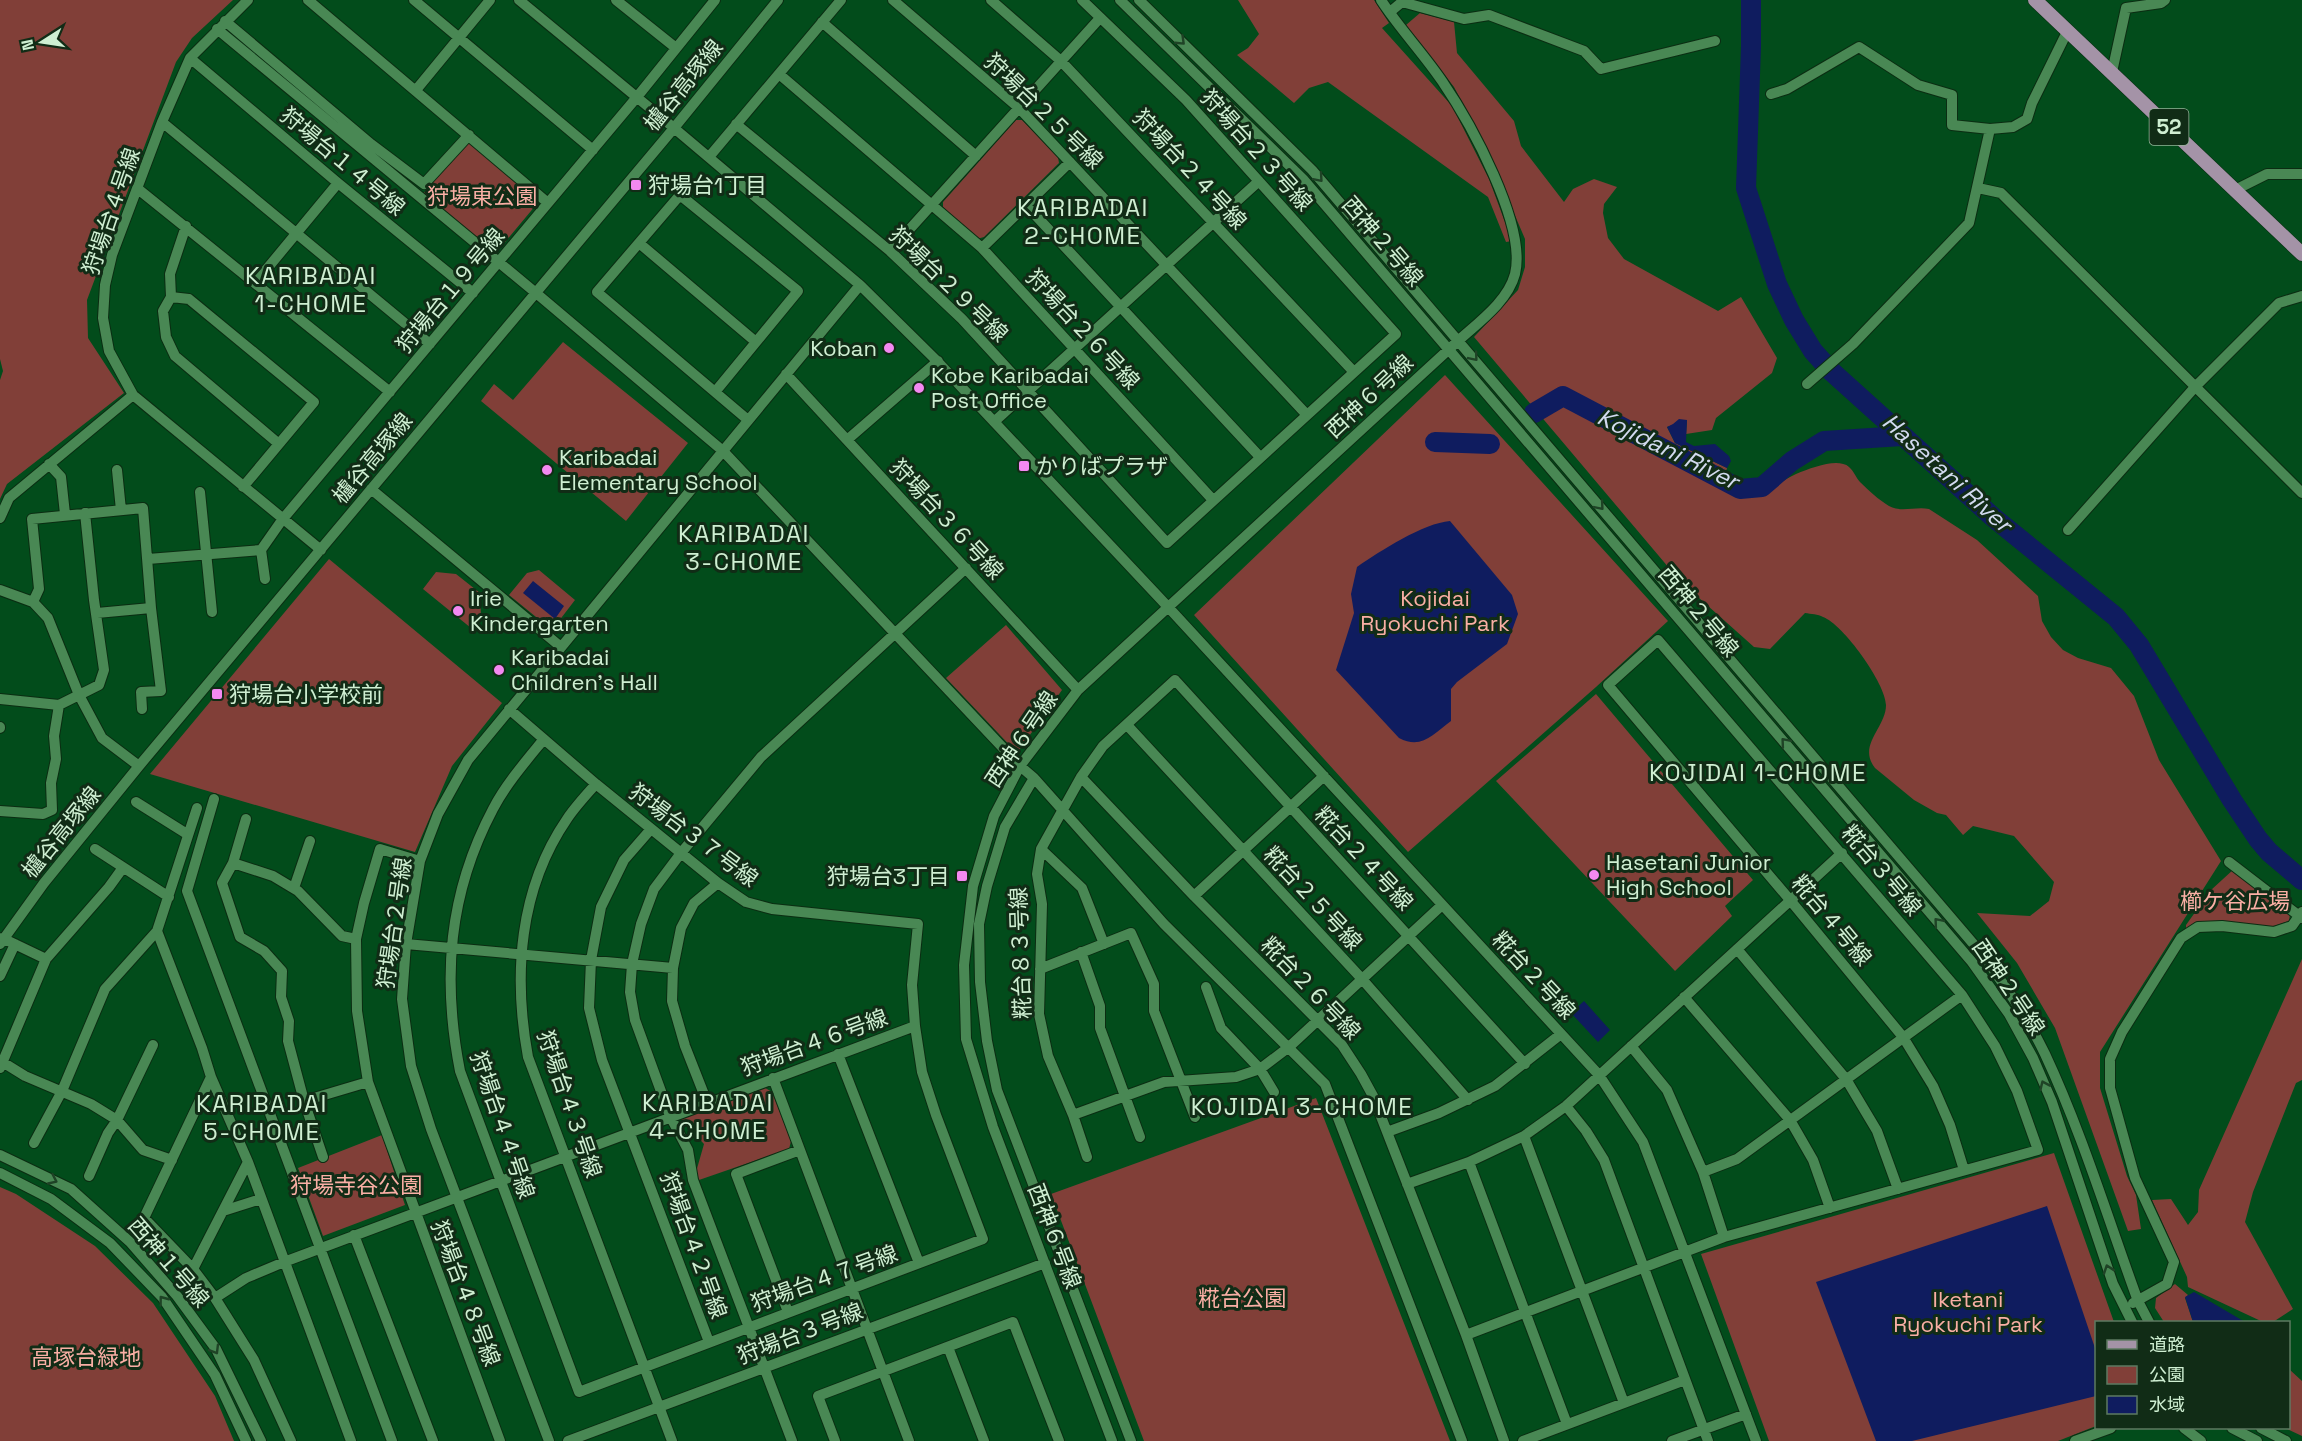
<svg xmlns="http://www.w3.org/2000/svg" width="2302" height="1441" font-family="'Space Grotesk','Noto Sans JP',sans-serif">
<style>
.green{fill:#813f38}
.water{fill:#0f1c5f}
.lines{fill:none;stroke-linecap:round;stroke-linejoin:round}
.river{stroke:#0f1c5f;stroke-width:20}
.minor-casing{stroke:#0b2d12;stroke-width:12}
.major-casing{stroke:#0b2d12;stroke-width:15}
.minor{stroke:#498854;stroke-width:10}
.major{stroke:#a493a7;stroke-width:14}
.oneway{stroke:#1f4326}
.poi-dot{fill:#f389f1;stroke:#112c16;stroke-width:2}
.labels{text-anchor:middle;stroke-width:6;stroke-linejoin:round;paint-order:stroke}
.shield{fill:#112c16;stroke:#96b49a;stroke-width:1.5}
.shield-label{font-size:21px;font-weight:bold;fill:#cfefd2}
.street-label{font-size:22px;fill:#cfefd2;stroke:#112c16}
.poi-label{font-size:22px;fill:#cfefd2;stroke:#112c16;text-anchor:start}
.park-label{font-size:22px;fill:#faafa5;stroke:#112c16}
.neighbourhood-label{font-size:24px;letter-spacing:1.5px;fill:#cfefd2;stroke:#112c16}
.water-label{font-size:24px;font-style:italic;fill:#d2daef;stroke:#112c16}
</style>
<rect width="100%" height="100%" fill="#024c1b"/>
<path class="green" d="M 0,0 L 233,0 L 192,38 L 176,62 L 87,300 L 88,338 L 124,393 L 7,484 L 0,499 L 0,380 L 3,371 L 0,359 Z
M 1238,0 L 1374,0 L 1389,23 L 1382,28 L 1452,106 L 1489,179 L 1512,241 L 1506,242 L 1488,197 L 1328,82 L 1309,88 L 1294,103 L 1237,55 L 1248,48 L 1259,34 Z
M 1420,13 L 1454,22 L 1457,53 L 1514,121 L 1521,146 L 1564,202 L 1573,189 L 1594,179 L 1617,187 L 1604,204 L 1603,213 L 1608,238 L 1624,259 L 1718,311 L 1741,297 L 1777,358 L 1772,373 L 1716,418 L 1712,430 L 1686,434 L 1687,420 L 1667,427 L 1675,443 L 1727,468 L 1723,484 C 1758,512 1767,487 1796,474 C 1808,469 1824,463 1836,463 C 1841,463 1846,464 1849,467 C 1854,471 1856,478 1860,482 C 1868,490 1879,500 1889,506 C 1901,513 1916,506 1929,509 L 1977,540 L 2038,596 L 2042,621 L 2051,637 L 2063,650 L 2078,658 L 2111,668 L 2134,696 L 2159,760 L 2221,861 L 2100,1052 L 2100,1088 L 2127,1176 L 2136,1195 L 2141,1229 L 2128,1231 L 2055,1028 L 2017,963 L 1977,913 L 2030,916 L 2049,901 L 2054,882 L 2014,836 L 1973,826 L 1963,835 L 1946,815 L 1937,813 L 1914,800 L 1875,768 C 1857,745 1886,728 1886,705 C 1886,684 1843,624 1823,617 C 1818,614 1811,614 1805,613 L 1770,649 L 1754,647 L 1680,581 L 1474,337 L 1518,290 L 1525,267 L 1525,239 L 1484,143 L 1454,87 L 1406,25 Z
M 1016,120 L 1022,120 L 1058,157 L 1059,163 L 984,237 L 977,239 L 943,207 L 943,202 Z
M 469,138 L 541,199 L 495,254 L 423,194 Z
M 563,342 L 688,443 L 626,521 L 481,401 L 494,384 L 513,400 Z
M 1445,375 L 1668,621 L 1596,687 L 1408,852 L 1194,615 Z
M 329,559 L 502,703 L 452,766 L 415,852 L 150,774 Z
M 539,570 L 575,600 L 552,630 L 509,595 L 527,573 Z
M 436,572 L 456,574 L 480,593 L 481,617 L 471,628 L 423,589 Z
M 1006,625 L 1062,690 L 1017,753 L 946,678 Z
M 1596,694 L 1753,880 L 1725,906 L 1732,916 L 1675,971 L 1496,781 Z
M 2234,869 L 2290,914 L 2289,921 L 2271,927 L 2186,929 L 2186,925 L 2211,890 Z
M 2302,959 L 2302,1080 L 2296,1083 L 2253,1192 L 2245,1222 L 2293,1309 L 2273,1322 L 2263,1322 L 2188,1287 L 2187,1277 L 2152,1200 L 2171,1199 L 2188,1225 L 2198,1212 L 2199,1190 Z
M 762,1086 L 772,1092 L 791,1141 L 789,1149 L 699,1180 L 696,1172 L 704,1144 L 679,1117 Z
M 1316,1098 L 1450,1441 L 1144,1441 L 1051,1194 Z
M 382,1135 L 405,1205 L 323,1236 L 298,1168 Z
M 2054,1153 L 2114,1322 L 2096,1322 L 2096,1426 L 2058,1441 L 1769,1441 L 1701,1254 Z
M 0,1187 L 16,1194 L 95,1246 L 153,1303 L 215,1396 L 234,1441 L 0,1441 Z
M 2175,1284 L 2188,1295 L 2185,1298 L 2193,1322 L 2164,1322 L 2155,1308 L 2156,1298 Z
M 2289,1369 L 2302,1381 L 2302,1436 L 2285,1428 L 2288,1428 Z"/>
<path class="water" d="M 1679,419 L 1687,420 L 1686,442 L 1694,446 L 1715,444 L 1729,456 L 1731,461 L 1727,468 L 1675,443 L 1667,427 L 1673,424 Z
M 1450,521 L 1512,595 L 1518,614 L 1507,644 L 1457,682 L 1451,689 L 1451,721 C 1433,734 1422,750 1399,738 L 1336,670 L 1354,613 L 1351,594 L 1357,567 C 1380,551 1424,523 1450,521 Z
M 533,581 L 564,606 L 555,619 L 523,593 Z
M 1584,1001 L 1610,1030 L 1598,1042 L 1571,1013 Z
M 2047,1206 L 2096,1351 L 2096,1396 L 1912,1441 L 1876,1441 L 1816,1282 Z
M 2194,1292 L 2245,1322 L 2193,1322 L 2185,1297 Z"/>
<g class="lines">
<path class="river" d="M 1751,0 L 1751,46 L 1746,188 L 1777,284 L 1794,320 L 1813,351 L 1831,371 L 1994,518 L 2116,617 L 2139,645 L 2232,800 L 2258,839 L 2269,852 L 2302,880
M 1534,413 L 1563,396 L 1740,489 L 1762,487 L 1792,461 L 1824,441 L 1902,436
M 1435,442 L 1490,444"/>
<defs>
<path id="minor" d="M 248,0 L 190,58 L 162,122 L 112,255 L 105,285 L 103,318 L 109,351 L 133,395 L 321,550
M 308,0 L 548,203
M 414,0 L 593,150
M 519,0 L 674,128 L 860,285 L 936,360 L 1169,608 L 1599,1075 L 1643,1142 L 1756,1441
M 616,0 L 676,48
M 893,0 L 1019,108 L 1307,415
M 991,0 L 1061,61 L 1354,372
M 1120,0 L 1303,179 L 1972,962 L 2009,1014 L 2033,1058 L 2052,1102 L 2113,1284 L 2132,1322
M 1139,0 L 1312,170 L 1982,954 C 2005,986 2028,1018 2045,1054 C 2082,1133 2108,1219 2138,1301 L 2149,1322
M 1390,12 L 1402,2 L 1464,19 L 1489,15 L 1584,51 L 1601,69 L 1715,41
M 225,21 L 371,144 L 424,184 L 469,135
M 822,22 L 976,156
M 217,29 L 536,293 L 723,451 L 1020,766 L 1034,778 L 1164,924 L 1325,1084 L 1462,1441
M 190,58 L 338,183 L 473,293
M 2112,72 L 2126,8 L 2161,3 L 2165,0
M 779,74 L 982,248 L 1213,500
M 416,90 L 490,0
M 1771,94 L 1787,89 L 1859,47 L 1918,85 L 1952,95 L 1952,125 L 1990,129
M 162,122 L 430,344
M 736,124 L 890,251 L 962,319 L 1167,543 L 1396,334 L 1186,100 L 1082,0
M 709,157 L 841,0
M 1978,188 L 2001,193 L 2302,493
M 138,189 L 390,392
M 2235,190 L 2267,174 L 2302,174
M 1026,205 L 1260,457
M 186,226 L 170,274 L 171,297 L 163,311 L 166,337 L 175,356 L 279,444
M 639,243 L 756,342
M 982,248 L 1070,162
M 890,251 L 1100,18
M 256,282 L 338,183
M 171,297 L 189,299 L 314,402 L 243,487
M 786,374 L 1078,690
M 1807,384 L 1853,344 L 1969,223 L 1990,129 L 2013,127 L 2027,119 L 2032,103 L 2068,30
M 715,392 L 798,291 L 680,195 L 597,292 L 748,420
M 995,421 L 1259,181
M 847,440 L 938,361
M 49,464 L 61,477 L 65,514
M 117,470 L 121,510
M 371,489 L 561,647
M 200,492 L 212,612
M 0,518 L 9,498 L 133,395
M 2068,530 L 2195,387 L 2279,303 L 2302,296
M 261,550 L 265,579
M 148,559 L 261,550 L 282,520 L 637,97 L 715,0
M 0,590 L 33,602 L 48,618 L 79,695 L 102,738 L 139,766
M 33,602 L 39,589 L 32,519 L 143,508 L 151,608 L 97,613
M 0,699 L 59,705 L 99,685 L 104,670 L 94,600 L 85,513
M 142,709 L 141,692 L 161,691 L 151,608
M 509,709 L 596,784 L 718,883 L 746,902 L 772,909 L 918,924 L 912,985 L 915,1026 L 922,1072 L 936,1115 L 983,1239 L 579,1392 L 460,1071 C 442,979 448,894 493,809 C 506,784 526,761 544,739
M 1127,725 L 1362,979 L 1468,1100
M 0,727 L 0,728
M 1081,777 L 1194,896 L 1342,1045 L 1361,1074 L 1373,1096 L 1387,1132 L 1466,1335 L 1504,1441
M 1034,778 L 1005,827 L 987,886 L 979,924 L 980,982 L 987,1041 L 997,1090 L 1131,1441
M 596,784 C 586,795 575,807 567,819 C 519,889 513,975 528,1057 L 672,1441
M 214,799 L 187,891 L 392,1441
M 136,802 L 187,834
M 0,811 L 43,814 L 52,810 L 51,783 L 56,759 L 54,736 L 59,705
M 246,819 L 233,863 L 222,883 L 240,937 L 264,951 L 282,971 L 281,997 L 289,1021 L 288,1041 L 304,1101 L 323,1157
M 651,829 L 624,860 L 601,907 L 591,960 L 589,1008 L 602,1060 L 709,1342
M 95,849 L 169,897
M 1041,849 L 1082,888 L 1104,944
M 420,861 L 380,849 L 364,903 L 356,939 L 357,1011 L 368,1082 L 500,1441
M 2229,862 L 2302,918
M 233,863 L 273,876 L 298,891 L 342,936 L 356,939
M 294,888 L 310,841
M 1194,896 L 1324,776
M 1442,905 L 1289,1047 L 1260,1069 L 1236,1077 L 1164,1082 L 1073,1115 L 1048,1056 L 1039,1014 L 1042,904 L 1037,874 L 1041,849 L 1081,777 L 1103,746 L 1175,680 L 1525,1064
M 157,931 L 202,1048 L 211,1077 L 248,1162 L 351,1441
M 2,938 L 46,959
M 0,944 L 44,883 L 139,766 L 674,128 L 778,0
M 406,944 L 673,968
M 1737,949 L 1846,1079 L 1877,1131 L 1898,1189
M 1081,952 L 1100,1006 L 1100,1028 L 1140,1137
M 1040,969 L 1131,933 L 1154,984 L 1154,1011 L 1195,1117
M 0,976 L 15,944
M 1206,987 L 1221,1028 L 1260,1069 L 1274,1092
M 1684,997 L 1790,1120 L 1813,1160 L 1830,1208
M 1631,1046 L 1667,1090 L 1703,1172 L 1724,1237
M 838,1054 L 919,1263
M 4,1063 L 25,1076 L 91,1104 L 117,1120 L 143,1150 L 172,1160
M 0,1068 L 46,959 L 109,887 L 122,869
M 211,1077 L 144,1218 L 193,1269 L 215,1298 L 254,1360 L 291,1441
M 773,1078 L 909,1441
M 304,1101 L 368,1082
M 707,1102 L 685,1046 L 672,1001 L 673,968 L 681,928 L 694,903 L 718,883
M 1566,1106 L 1586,1131 L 1604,1160 L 1708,1441
M 1073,1115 L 1087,1157
M 1387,1132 L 1439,1113 L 1495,1086 L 1561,1034
M 1524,1136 L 1624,1403
M 34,1143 L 62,1091 L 105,989 L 157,931 L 197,808
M 0,1155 L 71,1189 L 130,1242 L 177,1296 L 216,1349 L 261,1441
M 1469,1162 L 1567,1424
M 1703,1172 L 1737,1159 L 1962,995
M 0,1173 L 51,1199 L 110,1243 L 162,1297 L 215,1375 L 246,1441
M 89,1176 L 108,1133 L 117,1120 L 153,1045
M 1407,1184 L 1469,1162 L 1524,1136 L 1566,1106 L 1842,853
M 223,1211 L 261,1199
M 354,1235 L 433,1441
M 193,1269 L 248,1162
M 215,1298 L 246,1278 L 284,1262 L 915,1026
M 2133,1303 L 2167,1284 L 2174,1262 L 2135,1178 L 2110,1088 L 2110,1059 L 2122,1032 L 2181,938 L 2198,927 L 2222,926 L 2274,932 L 2292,926 L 2302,912
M 788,1312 L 736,1174 L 800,1150
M 1466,1335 L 1724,1237 L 2038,1150 L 2017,1091 L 1995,1046 L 1962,995 L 1658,640 L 1608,685 L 1790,900 L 1903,1037 L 1933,1086 L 1950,1125 L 1964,1170
M 948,1347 L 984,1441
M 2184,1428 L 2201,1441
M 2232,1428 L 2257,1441
M 2261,1428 L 2286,1441
M 549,1441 L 431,1129 L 411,1066 L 402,999 L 406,944 L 420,861 L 438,814 L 468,760 L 860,285
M 568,1441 L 1045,1263
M 792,1441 L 693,1180 L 688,1150 L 670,1116 L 635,1020 L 630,992 L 632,964 L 641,924 L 654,889 L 681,853 L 761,757 L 966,568
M 835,1441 L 818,1396 L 1013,1322 L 1059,1441
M 1112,1441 L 993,1127 L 966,1039 L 964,965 L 973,886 L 994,816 L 1020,766 L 1078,690 L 1459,340 C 1479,322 1508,301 1515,274 C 1527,225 1470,122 1442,81 C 1423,53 1399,28 1381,0
M 1523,1441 L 1685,1380
M 1672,1441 L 1746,1414
M 2075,1441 L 2111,1428"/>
<path id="major" d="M 2035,0 L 2302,254"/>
</defs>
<use href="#minor" class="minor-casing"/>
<use href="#major" class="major-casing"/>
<use href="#minor" class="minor"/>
<use href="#major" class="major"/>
</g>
<defs><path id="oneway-chevron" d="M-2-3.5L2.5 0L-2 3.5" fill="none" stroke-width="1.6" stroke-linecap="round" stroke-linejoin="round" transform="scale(1.5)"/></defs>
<g class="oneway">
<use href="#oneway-chevron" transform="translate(1181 41) rotate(44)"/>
<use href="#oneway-chevron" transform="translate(1319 178) rotate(49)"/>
<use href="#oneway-chevron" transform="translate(1474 357) rotate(50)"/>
<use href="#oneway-chevron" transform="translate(1600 506) rotate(50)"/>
<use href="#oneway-chevron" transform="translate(1785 742) rotate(-130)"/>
<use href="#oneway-chevron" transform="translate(1938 922) rotate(-130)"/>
<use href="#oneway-chevron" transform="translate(2044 1085) rotate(-114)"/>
<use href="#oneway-chevron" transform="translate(53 1180) rotate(25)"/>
<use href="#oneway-chevron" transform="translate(2108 1269) rotate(-109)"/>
<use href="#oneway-chevron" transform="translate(163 1300) rotate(-127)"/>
<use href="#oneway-chevron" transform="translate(215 1350) rotate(59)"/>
</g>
<g class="poi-dot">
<rect x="630" y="179" width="12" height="12" rx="3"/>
<circle cx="889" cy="348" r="6"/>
<circle cx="919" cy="388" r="6"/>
<rect x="1018" y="460" width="12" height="12" rx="3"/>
<circle cx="547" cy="470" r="6"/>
<circle cx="458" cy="611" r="6"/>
<circle cx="499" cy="670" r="6"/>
<rect x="211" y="688" width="12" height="12" rx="3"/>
<circle cx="1594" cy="875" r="6"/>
<rect x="956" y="870" width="12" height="12" rx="3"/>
</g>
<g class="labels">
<rect class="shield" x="2149.5" y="109" width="39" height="36" rx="4.5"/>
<g class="shield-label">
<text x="2169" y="134">52</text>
</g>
<g class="street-label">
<text transform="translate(683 85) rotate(-51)" y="8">櫨谷高塚線</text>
<text transform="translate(1044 111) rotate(44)" y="8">狩場台２５号線</text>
<text transform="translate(1257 150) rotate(48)" y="8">狩場台２３号線</text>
<text transform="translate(343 161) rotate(40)" y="8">狩場台１４号線</text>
<text transform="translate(1190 169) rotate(47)" y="8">狩場台２４号線</text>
<text transform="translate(111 211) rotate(-71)" y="8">狩場台４号線</text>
<text transform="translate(1383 241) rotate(49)" y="8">西神２号線</text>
<text transform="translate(949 284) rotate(44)" y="8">狩場台２９号線</text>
<text transform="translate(450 290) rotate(-50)" y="8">狩場台１９号線</text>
<text transform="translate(1083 329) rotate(47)" y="8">狩場台２６号線</text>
<text transform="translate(1369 396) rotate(-43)" y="8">西神６号線</text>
<text transform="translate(372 458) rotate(-50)" y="8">櫨谷高塚線</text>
<text transform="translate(947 519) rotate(47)" y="8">狩場台３６号線</text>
<text transform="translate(1699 611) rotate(50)" y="8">西神２号線</text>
<text transform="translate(1021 739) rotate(-56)" y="8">西神６号線</text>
<text transform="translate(61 832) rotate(-51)" y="8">櫨谷高塚線</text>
<text transform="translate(694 835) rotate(37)" y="8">狩場台３７号線</text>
<text transform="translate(1364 858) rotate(47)" y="8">糀台２４号線</text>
<text transform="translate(1882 870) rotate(50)" y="8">糀台３号線</text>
<text transform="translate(1313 898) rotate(47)" y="8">糀台２５号線</text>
<text transform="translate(1832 920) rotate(50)" y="8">糀台４号線</text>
<text transform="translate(394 923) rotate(-82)" y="8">狩場台２号線</text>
<text transform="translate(1020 953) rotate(-92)" y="8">糀台８３号線</text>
<text transform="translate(1534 975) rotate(47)" y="8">糀台２号線</text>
<text transform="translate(2009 987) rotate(56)" y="8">西神２号線</text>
<text transform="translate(1311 988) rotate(46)" y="8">糀台２６号線</text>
<text transform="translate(814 1042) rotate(-20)" y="8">狩場台４６号線</text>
<text transform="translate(570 1104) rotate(71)" y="8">狩場台４３号線</text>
<text transform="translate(503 1125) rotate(71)" y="8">狩場台４４号線</text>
<text transform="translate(1055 1236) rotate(69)" y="8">西神６号線</text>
<text transform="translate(694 1245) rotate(70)" y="8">狩場台４２号線</text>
<text transform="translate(169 1262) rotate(49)" y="8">西神１号線</text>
<text transform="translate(824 1278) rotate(-20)" y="8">狩場台４７号線</text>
<text transform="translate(466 1293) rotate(69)" y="8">狩場台４８号線</text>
<text transform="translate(800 1333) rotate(-21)" y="8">狩場台３号線</text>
</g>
<g class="poi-label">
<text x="648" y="193">狩場台1丁目</text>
<text x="877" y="356" text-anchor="end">Koban</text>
<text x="931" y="383">Kobe Karibadai<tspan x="931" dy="25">Post Office</tspan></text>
<text x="559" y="465">Karibadai<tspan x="559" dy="25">Elementary School</tspan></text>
<text x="1036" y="474">かりばプラザ</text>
<text x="470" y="606">Irie<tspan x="470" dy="25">Kindergarten</tspan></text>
<text x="511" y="665">Karibadai<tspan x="511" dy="25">Children's Hall</tspan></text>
<text x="229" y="702">狩場台小学校前</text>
<text x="1606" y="870">Hasetani Junior<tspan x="1606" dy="25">High School</tspan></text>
<text x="950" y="884" text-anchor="end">狩場台3丁目</text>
</g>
<g class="park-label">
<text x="482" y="204">狩場東公園</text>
<text x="1435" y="606">Kojidai<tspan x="1435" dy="25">Ryokuchi Park</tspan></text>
<text x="2235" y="909">櫛ケ谷広場</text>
<text x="356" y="1193">狩場寺谷公園</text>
<text x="1242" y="1306">糀台公園</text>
<text x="1968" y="1307">Iketani<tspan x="1968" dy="25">Ryokuchi Park</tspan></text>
<text x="86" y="1365">高塚台緑地</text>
</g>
<g class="neighbourhood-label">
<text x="1083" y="216">KARIBADAI<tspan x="1083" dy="28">2-CHOME</tspan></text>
<text x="311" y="284">KARIBADAI<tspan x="311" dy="28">1-CHOME</tspan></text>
<text x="744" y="542">KARIBADAI<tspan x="744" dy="28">3-CHOME</tspan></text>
<text x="1758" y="781">KOJIDAI 1-CHOME</text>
<text x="708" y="1111">KARIBADAI<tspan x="708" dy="28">4-CHOME</tspan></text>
<text x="262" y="1112">KARIBADAI<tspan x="262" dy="28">5-CHOME</tspan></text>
<text x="1302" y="1115">KOJIDAI 3-CHOME</text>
</g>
<g class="water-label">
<text transform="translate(1668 449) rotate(26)" y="8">Kojidani River</text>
<text transform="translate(1947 473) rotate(42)" y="8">Hasetani River</text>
</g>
</g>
<rect x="2095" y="1321" width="195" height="108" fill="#112c16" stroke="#5d7a61" stroke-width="1.5"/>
<rect x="2107" y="1340" width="30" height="9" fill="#a493a7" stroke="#5d7a61" stroke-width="1.5"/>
<text x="2149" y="1351" font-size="18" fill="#cfefd2">道路</text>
<rect x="2107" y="1366" width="30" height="18" fill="#813f38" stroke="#5d7a61" stroke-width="1.5"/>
<text x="2149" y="1381" font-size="18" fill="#cfefd2">公園</text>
<rect x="2107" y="1396" width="30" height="18" fill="#0f1c5f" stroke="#5d7a61" stroke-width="1.5"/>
<text x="2149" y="1411" font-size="18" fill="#cfefd2">水域</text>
<g transform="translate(42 42) rotate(258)" stroke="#112c16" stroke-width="4.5" paint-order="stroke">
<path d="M0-4.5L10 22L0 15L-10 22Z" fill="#cfefd2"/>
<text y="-9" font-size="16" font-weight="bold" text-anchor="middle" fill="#cfefd2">N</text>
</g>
</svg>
